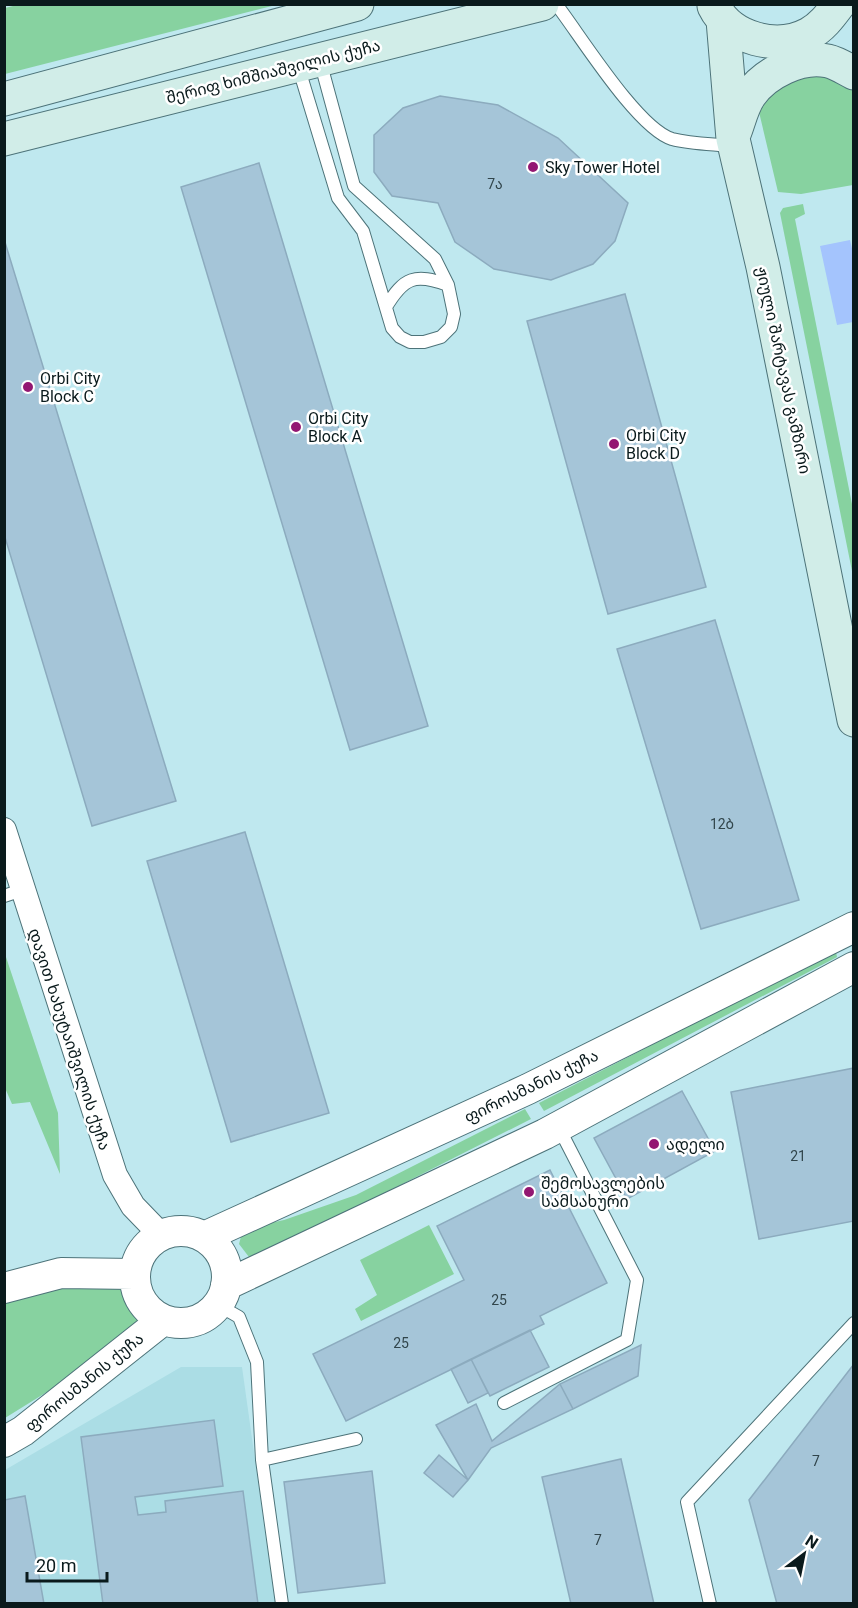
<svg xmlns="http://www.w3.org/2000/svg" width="858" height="1608" font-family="Roboto,'Noto Sans Georgian',sans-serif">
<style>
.built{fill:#abdde5}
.green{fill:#87d2a0}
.water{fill:#a4c4fd}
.building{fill:#a5c5d8;stroke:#8cabbe;stroke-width:1.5}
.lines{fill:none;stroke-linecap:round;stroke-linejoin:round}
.service-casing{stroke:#4d7379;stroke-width:14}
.minor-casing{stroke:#4d7379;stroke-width:26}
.tertiary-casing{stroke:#4d7379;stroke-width:32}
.secondary-casing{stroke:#4d7379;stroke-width:35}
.service{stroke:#fff;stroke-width:12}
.minor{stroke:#fff;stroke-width:24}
.tertiary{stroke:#fff;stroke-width:30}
.secondary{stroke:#d1ede8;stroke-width:33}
.poi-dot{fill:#931772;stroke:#fff;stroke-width:2}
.labels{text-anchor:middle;stroke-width:5;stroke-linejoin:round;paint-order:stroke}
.number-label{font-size:14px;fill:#31454b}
.street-label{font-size:16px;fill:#0a1a1c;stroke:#fff}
.poi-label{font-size:16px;fill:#0a1a1c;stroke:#fff;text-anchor:start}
</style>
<rect width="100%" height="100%" fill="#bfe8ef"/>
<path class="built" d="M 181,1367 L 242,1367 L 275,1603 L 5,1604 L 5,1470 Z"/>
<path class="green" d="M 17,5 L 276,5 L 5,74 L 5,8 Z
M 853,66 L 853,185 L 801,194 L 778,192 L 759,112 L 781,76 Z
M 803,204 L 805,214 L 795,219 L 853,509 L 853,576 L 780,213 L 783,208 Z
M 4,951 L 58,1113 L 60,1174 L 30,1102 L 12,1104 L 5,1088 Z
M 832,952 L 836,952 L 837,957 L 544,1111 L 539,1103 Z
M 525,1109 L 531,1119 L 256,1258 L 249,1257 L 239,1244 L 243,1229 L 284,1220 L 356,1195 Z
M 429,1225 L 454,1274 L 361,1321 L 355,1309 L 377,1295 L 360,1260 Z
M 134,1274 C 137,1297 145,1306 163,1320 L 5,1418 L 5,1288 Z"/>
<path class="water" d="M 850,240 L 854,257 L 853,322 L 837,325 L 820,246 Z"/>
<path class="building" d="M 440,96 L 498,105 L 558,138 L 628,203 L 615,241 L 593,264 L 551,280 L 494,269 L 455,242 L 438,203 L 392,196 L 374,172 L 374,135 L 403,108 Z
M 259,163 L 428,726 L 350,750 L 181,187 Z
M 4,239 L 176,801 L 92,826 L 4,534 Z
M 625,294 L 706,587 L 608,614 L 527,321 Z
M 715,620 L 799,900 L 701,929 L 617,649 Z
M 245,832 L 329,1113 L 231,1142 L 147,861 Z
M 854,1068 L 854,1221 L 759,1239 L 731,1092 Z
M 682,1091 L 715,1151 L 627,1199 L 594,1138 Z
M 550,1170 L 607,1283 L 540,1316 L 544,1324 L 346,1421 L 313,1354 L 464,1280 L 437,1226 Z
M 530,1330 L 549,1367 L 490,1396 L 471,1359 Z
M 641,1345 L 638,1376 L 573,1409 L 560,1384 Z
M 471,1359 L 488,1393 L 468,1403 L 451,1369 Z
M 854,1364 L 854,1604 L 777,1604 L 749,1500 Z
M 560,1384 L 573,1409 L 491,1448 L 468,1480 L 436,1425 L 476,1404 L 492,1441 Z
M 214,1420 L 223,1486 L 135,1497 L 138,1515 L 166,1512 L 165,1501 L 243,1491 L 258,1604 L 103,1604 L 81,1437 Z
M 439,1455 L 468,1480 L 453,1497 L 424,1473 Z
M 621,1459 L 654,1604 L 571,1604 L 542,1477 Z
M 372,1471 L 385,1583 L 298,1593 L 284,1482 Z
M 25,1496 L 44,1604 L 4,1604 L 4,1500 Z"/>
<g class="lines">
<defs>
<path id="service" d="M 556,4 C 580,35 637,128 672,139 C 691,144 712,144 731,146
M 298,66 L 338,198 L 363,231 L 392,328 L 400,337 L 410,342 L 424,342 L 441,337 L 451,327 L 454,314 L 448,285 L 435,259 L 354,186 L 320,61
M 386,307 C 404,277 415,273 448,285
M 4,896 L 22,890
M 218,1305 L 239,1317 L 257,1362 L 262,1460 L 282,1604
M 504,1403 L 627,1340 L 637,1280 L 559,1128
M 262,1460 L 356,1439
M 710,1604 L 687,1502 L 854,1323"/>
<path id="minor" d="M 4,830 L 115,1175 L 133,1206 L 161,1235"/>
<path id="tertiary" d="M135 1277a46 46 0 1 1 92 0a46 46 0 1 1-92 0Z
M 204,1237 L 528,1089 L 854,927
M 226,1285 L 545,1134 L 854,967
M 4,1288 L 61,1273 L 134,1274
M 4,1442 L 23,1431 L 163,1320"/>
<path id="secondary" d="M 714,6 C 730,39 777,51 809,34 C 822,27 830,16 839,4
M 723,20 L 733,139 L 763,267 L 854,720
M 4,99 L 357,4
M 734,134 C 739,122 742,106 750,95 C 765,73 801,55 828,61 C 837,63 846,69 854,73
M 4,139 L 542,4"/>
</defs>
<use href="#service" class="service-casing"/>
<use href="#minor" class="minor-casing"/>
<use href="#tertiary" class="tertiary-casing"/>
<use href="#secondary" class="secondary-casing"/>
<use href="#service" class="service"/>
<use href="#minor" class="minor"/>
<use href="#tertiary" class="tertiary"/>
<use href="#secondary" class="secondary"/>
</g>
<g class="poi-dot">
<circle cx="533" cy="167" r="6"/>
<circle cx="28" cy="387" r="6"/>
<circle cx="296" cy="427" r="6"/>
<circle cx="614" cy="444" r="6"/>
<circle cx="654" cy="1144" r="6"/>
<circle cx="529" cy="1192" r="6"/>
</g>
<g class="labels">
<g class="number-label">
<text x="495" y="189">7ა</text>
<text x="722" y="829">12ბ</text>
<text x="798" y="1161">21</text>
<text x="499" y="1305">25</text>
<text x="401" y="1348">25</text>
<text x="816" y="1466">7</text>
<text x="598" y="1545">7</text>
</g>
<g class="street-label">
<text transform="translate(273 71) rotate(-14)" y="6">შერიფ ხიმშიაშვილის ქუჩა</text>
<text transform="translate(784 370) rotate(78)" y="6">ჟიული შარტავას გამზირი</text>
<text transform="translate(70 1039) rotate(72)" y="6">დავით ხახუტაიშვილის ქუჩა</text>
<text transform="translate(531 1086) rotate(-26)" y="6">ფიროსმანის ქუჩა</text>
<text transform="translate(84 1382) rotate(-39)" y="6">ფიროსმანის ქუჩა</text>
</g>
<g class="poi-label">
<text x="545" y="173">Sky Tower Hotel</text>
<text x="40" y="384">Orbi City<tspan x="40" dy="18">Block C</tspan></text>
<text x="308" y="424">Orbi City<tspan x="308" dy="18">Block A</tspan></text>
<text x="626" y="441">Orbi City<tspan x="626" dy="18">Block D</tspan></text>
<text x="666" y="1150">ადელი</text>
<text x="541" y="1189">შემოსავლების<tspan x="541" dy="18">სამსახური</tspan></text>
</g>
</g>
<rect width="858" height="1608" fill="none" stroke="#0a1a1c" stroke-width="12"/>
<g transform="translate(804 1554) rotate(32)" stroke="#ffffff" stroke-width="4.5" paint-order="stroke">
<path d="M0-4.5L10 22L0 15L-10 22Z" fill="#0a1a1c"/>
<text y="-9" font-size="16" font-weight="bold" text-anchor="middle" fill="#0a1a1c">N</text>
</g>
<path d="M27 1572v9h80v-9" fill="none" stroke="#0a1a1c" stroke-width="3"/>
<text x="36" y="1572" font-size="18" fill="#0a1a1c" stroke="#ffffff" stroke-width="4.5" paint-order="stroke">20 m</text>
</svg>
